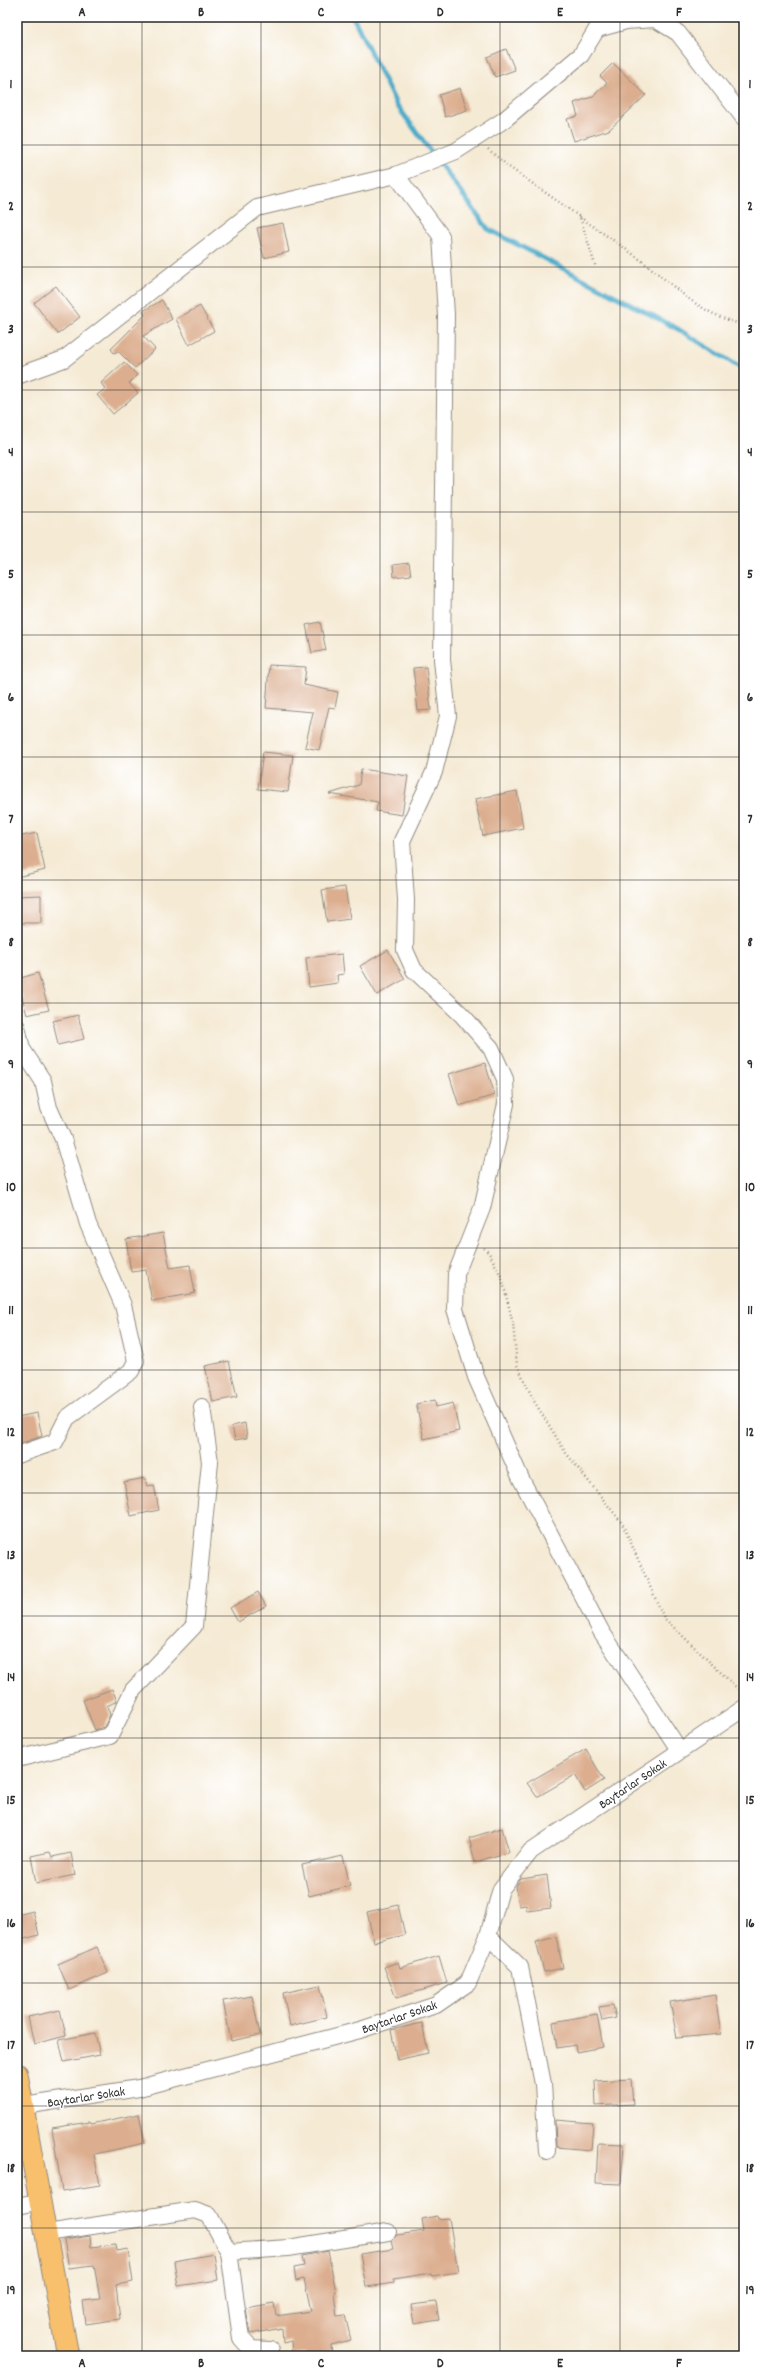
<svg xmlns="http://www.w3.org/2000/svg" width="761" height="2373" font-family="Dekko,sans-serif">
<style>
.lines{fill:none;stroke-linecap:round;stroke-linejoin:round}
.stream{stroke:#4babca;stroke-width:5}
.building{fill:#dcae8f}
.minor-casing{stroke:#908a80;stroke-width:18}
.major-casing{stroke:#908a80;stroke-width:23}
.path{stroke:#908a80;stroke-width:2.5;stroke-dasharray:1 3;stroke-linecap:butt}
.minor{stroke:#fff;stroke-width:16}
.major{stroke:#f8bf6c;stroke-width:21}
.grid{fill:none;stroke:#2b2b2b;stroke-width:1;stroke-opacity:0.55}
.labels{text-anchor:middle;stroke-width:3;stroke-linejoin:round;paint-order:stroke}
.street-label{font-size:13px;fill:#2b2b2b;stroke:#fff}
.neatline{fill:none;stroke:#2b2b2b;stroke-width:1.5}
.grid-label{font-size:13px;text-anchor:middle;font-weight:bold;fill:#2b2b2b}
</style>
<rect width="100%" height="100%" fill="#fff"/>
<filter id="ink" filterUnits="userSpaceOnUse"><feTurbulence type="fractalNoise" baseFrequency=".025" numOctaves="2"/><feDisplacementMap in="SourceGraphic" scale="8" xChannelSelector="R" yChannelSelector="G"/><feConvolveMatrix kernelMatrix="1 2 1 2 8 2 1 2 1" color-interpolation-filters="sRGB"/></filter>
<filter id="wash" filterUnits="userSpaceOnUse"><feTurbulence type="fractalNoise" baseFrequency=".012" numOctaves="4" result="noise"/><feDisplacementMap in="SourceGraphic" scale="16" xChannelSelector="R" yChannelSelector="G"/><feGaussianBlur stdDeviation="0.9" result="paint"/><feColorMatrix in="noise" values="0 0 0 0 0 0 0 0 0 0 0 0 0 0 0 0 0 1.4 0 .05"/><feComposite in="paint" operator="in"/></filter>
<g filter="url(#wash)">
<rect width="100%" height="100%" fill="#f5ead4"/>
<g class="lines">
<path class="stream" d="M 353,17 L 396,104 L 488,229 L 678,329 L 744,370"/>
</g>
<g id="blocks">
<path class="building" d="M 506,49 L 515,70 L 495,77 L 487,57 Z
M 613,63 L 646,95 L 609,130 L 574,141 L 567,119 L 578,116 L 574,103 L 592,97 L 607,83 L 600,76 Z
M 460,88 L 467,110 L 445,117 L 439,95 Z
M 283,223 L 289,252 L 264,258 L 257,228 Z
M 56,286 L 80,317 L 58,334 L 34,303 Z
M 162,300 L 172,319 L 143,336 L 155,349 L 135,368 L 118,351 L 114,353 L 111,349 L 145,315 L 143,311 Z
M 200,306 L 214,331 L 189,345 L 176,319 Z
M 124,362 L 137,375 L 129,383 L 138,393 L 113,414 L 97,395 L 105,389 L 101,383 Z
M 409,563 L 411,575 L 394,577 L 393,565 Z
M 320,622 L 326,650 L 312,653 L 306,625 Z
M 269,665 L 306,667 L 304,685 L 338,692 L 335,708 L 329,707 L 319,750 L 305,747 L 313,712 L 266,708 Z
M 426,667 L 431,710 L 418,711 L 413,668 Z
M 263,752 L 293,755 L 288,792 L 258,789 Z
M 361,769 L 408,776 L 402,815 L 376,811 L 378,802 L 329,794 L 359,785 Z
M 517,791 L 523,828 L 483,836 L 475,799 Z
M 37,833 L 45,870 L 17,877 L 17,837 Z
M 345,887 L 350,919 L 327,922 L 322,890 Z
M 41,895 L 41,923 L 17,923 L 17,896 Z
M 388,950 L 405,979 L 377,995 L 360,966 Z
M 342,954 L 344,974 L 337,975 L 338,983 L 309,987 L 306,958 Z
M 38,973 L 49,1010 L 27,1015 L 17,979 Z
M 78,1015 L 84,1039 L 58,1045 L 53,1021 Z
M 485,1063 L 495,1095 L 459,1106 L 449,1074 Z
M 163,1233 L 170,1268 L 190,1265 L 195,1293 L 152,1301 L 146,1270 L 131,1272 L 126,1239 Z
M 229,1361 L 237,1397 L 213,1402 L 205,1366 Z
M 435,1400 L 436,1407 L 453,1403 L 459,1431 L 424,1439 L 416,1404 Z
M 37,1413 L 42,1436 L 17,1445 L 17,1417 Z
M 245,1423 L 247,1438 L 235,1440 L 232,1426 Z
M 145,1478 L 147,1486 L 154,1485 L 159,1510 L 131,1516 L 124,1482 Z
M 258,1592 L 266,1606 L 238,1622 L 230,1608 Z
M 112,1689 L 117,1701 L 107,1706 L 110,1715 L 104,1727 L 95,1730 L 83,1700 Z
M 586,1749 L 604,1780 L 585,1792 L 575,1775 L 537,1797 L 527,1783 Z
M 502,1828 L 509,1852 L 475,1862 L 469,1838 Z
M 50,1852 L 52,1857 L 71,1853 L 75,1875 L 36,1883 L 31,1856 Z
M 343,1856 L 350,1886 L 309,1896 L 302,1865 Z
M 547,1875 L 551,1908 L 527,1911 L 526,1905 L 519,1906 L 516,1886 L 521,1879 Z
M 398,1905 L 405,1935 L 374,1942 L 367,1912 Z
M 33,1911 L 39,1935 L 17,1941 L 17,1915 Z
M 556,1937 L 563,1968 L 544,1972 L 536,1942 Z
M 97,1947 L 108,1973 L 69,1990 L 58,1964 Z
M 439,1956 L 447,1983 L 396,1998 L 384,1967 L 398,1962 L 400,1968 Z
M 320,1985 L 327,2017 L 290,2026 L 283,1993 Z
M 715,1995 L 721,2034 L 677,2038 L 670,2002 Z
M 252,1996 L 260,2035 L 231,2041 L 223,2001 Z
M 613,2005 L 616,2018 L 602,2021 L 599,2007 Z
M 60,2010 L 66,2036 L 34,2044 L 28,2017 Z
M 597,2014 L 603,2047 L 576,2052 L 575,2045 L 557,2048 L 553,2022 Z
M 422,2023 L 428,2053 L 397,2060 L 391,2030 Z
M 95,2033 L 100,2055 L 64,2062 L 59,2040 Z
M 631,2079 L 633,2104 L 596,2106 L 595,2081 Z
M 139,2114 L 145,2143 L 94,2154 L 100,2185 L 62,2191 L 52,2128 L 89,2122 L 90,2124 Z
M 555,2120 L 593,2123 L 591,2150 L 556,2147 Z
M 598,2143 L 624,2144 L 621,2184 L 596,2183 Z
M 437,2216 L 438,2219 L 449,2218 L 458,2272 L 432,2276 L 431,2273 L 394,2279 L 394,2283 L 366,2287 L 360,2254 L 393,2249 L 391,2241 L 397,2235 L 424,2231 L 422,2219 Z
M 90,2236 L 91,2247 L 115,2244 L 116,2251 L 128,2249 L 133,2282 L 116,2285 L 120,2319 L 86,2324 L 83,2301 L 100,2299 L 94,2265 L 69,2268 L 64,2240 Z
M 328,2251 L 336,2292 L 334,2293 L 337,2316 L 345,2315 L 351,2340 L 331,2345 L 332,2356 L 306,2356 L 305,2353 L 292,2354 L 291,2341 L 283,2343 L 282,2328 L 250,2334 L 246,2308 L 274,2303 L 276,2316 L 311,2311 L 304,2279 L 296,2281 L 294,2268 L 304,2266 L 302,2256 Z
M 214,2254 L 218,2280 L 178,2286 L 174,2261 Z
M 436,2302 L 439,2320 L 414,2324 L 411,2305 Z"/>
</g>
</g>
<g filter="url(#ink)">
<use href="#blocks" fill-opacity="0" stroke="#908a80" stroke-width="1"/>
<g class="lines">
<defs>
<path id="minor" d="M 597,29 L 626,21 L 655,19 L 678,33 L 744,118
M 396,175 L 441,236 L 446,315 L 442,660 L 448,716 L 434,772 L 402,841 L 406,900 L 405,950 L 414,970 L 462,1015 L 491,1048 L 505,1079 L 506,1104 L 482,1208 L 456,1274 L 455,1309 L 476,1377 L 521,1479 L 601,1631 L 680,1751
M 17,376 L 64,359 L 257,208 L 396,175 L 456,151 L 504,120 L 581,55 L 597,29 L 600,17
M 17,1027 L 22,1049 L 43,1081 L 49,1108 L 63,1139 L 88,1224 L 123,1305 L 136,1361 L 131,1371 L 67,1418 L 55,1442 L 17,1455
M 17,1759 L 110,1736 L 133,1690 L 194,1626 L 210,1462 L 202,1407
M 488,1936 L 520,1967 L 543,2084 L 547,2151
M 17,2104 L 24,2106 L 139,2088 L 360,2030 L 436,2005 L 468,1983 L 488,1936 L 501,1889 L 531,1851 L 744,1708
M 17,2206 L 41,2201
M 47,2233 L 195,2210 L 209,2215 L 229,2252 L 241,2338 L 251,2349 L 270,2350
M 229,2252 L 288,2248 L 388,2232"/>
<path id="major" d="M 17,2074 L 68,2356"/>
</defs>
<use href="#minor" class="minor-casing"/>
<use href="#major" class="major-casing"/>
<path class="path" d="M 488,149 L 509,167 L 580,217 L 596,268
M 580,217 C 602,233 626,248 647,265 C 683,293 699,313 744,325
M 484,1248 L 489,1253 L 502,1278 L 513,1324 L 517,1365 L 534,1401 L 566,1453 L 622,1523 L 664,1618 L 741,1692"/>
<use href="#minor" class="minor"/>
<use href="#major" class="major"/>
</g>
</g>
<path class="grid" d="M 142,17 L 142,2356M 261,17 L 261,2356M 380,17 L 380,2356M 500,17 L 500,2356M 620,17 L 620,2356M 17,145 L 744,145M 17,267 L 744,267M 17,390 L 744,390M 17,512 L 744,512M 17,635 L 744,635M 17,757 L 744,757M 17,880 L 744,880M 17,1003 L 744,1003M 17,1125 L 744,1125M 17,1248 L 744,1248M 17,1370 L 744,1370M 17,1493 L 744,1493M 17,1616 L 744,1616M 17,1738 L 744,1738M 17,1861 L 744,1861M 17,1983 L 744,1983M 17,2106 L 744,2106M 17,2228 L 744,2228"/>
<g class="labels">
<g class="street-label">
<text transform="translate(632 1783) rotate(-34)" y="5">Baytarlar Sokak</text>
<text transform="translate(399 2016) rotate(-19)" y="5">Baytarlar Sokak</text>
<text transform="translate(86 2096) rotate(-9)" y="5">Baytarlar Sokak</text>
</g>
</g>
<rect width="761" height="2373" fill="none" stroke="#fff" stroke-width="44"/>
<rect x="22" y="22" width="717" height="2329" class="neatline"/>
<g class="grid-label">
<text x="82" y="16">A</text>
<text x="201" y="16">B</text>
<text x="321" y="16">C</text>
<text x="440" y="16">D</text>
<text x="560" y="16">E</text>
<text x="679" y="16">F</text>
<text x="11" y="88">1</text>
<text x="750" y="88">1</text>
<text x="11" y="210">2</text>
<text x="750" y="210">2</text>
<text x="11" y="333">3</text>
<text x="750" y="333">3</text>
<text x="11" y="456">4</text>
<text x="750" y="456">4</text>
<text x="11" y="578">5</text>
<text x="750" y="578">5</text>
<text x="11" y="701">6</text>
<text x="750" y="701">6</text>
<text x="11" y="823">7</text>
<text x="750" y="823">7</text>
<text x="11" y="946">8</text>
<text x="750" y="946">8</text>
<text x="11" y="1068">9</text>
<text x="750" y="1068">9</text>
<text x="11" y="1191">10</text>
<text x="750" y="1191">10</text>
<text x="11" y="1314">11</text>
<text x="750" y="1314">11</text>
<text x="11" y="1436">12</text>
<text x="750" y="1436">12</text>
<text x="11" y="1559">13</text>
<text x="750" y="1559">13</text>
<text x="11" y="1681">14</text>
<text x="750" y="1681">14</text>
<text x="11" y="1804">15</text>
<text x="750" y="1804">15</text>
<text x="11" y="1927">16</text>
<text x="750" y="1927">16</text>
<text x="11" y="2049">17</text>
<text x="750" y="2049">17</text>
<text x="11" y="2172">18</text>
<text x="750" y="2172">18</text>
<text x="11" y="2294">19</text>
<text x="750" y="2294">19</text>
<text x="82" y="2367">A</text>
<text x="201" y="2367">B</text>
<text x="321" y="2367">C</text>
<text x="440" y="2367">D</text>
<text x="560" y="2367">E</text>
<text x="679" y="2367">F</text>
</g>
</svg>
